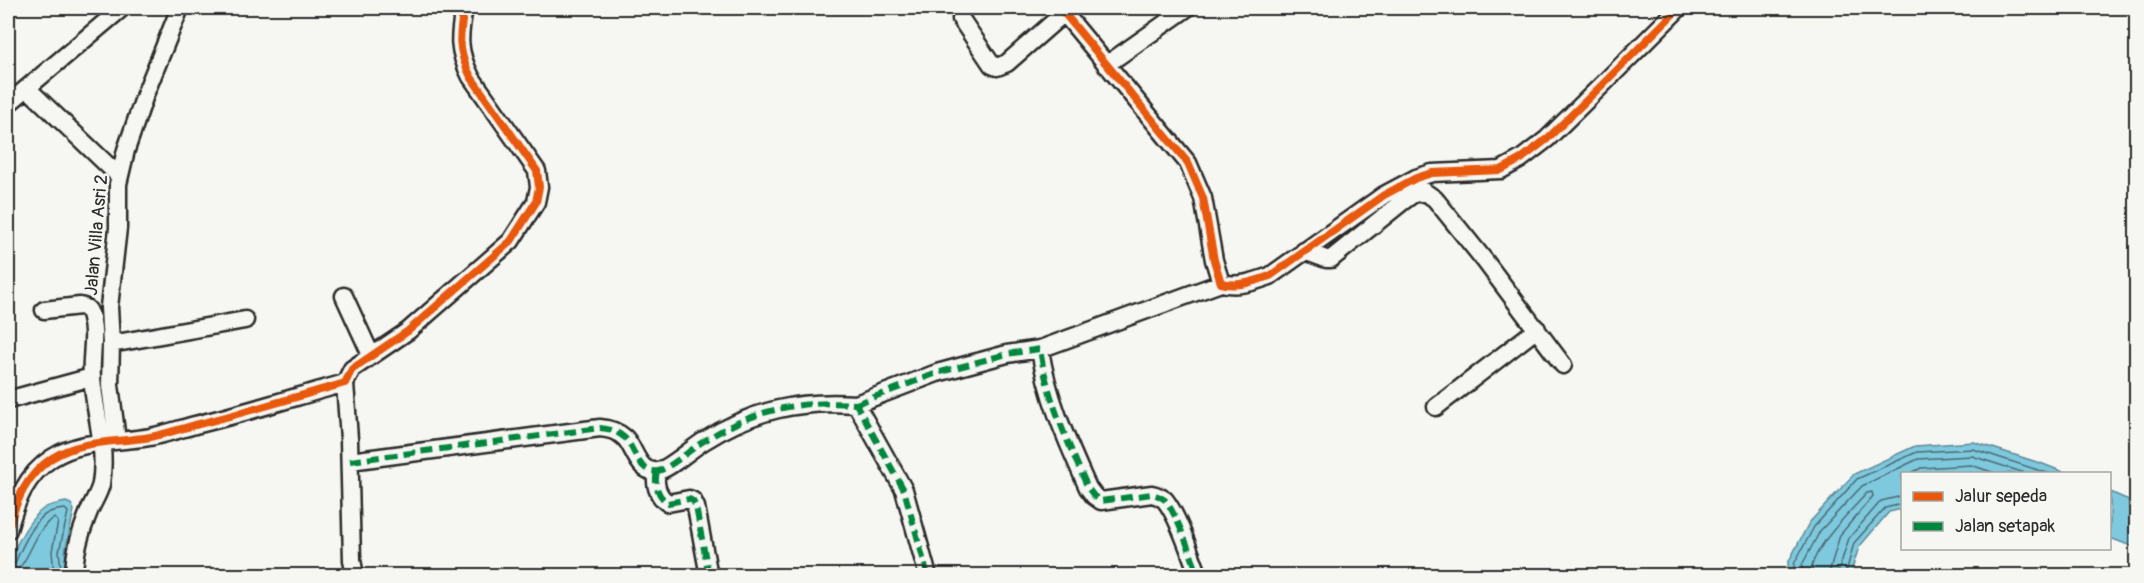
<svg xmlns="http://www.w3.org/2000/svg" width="2144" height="583" font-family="Pangolin,sans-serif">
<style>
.water{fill:#7ec9de;stroke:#5d8a96;stroke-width:1.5}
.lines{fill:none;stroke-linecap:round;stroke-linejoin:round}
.shore{stroke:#4c6a73;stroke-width:1.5}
.minor-casing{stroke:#2b2b2b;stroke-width:21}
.minor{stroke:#f6f6f2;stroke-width:16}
.quiet{stroke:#00873e;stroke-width:6;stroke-dasharray:12 6;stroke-linecap:butt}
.cycleway-casing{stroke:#f6f6f2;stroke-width:11}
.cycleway{stroke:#e8590c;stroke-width:8}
.labels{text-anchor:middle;stroke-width:5;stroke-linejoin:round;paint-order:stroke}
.street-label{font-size:18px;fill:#2b2b2b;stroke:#f6f6f2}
</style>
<rect width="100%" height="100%" fill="#f6f6f2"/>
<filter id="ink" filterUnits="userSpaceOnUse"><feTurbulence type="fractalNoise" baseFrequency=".0167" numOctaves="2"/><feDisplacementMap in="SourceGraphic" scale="12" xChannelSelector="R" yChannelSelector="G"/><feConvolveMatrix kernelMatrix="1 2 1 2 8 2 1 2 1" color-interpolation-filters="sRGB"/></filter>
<g filter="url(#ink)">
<path class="water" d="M 1974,442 L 2043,464 L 2066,473 L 1902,474 L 1902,509 L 1889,512 L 1859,547 L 1850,575 L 1788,575 L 1788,563 L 1809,523 L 1854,474 L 1915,446 Z
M 2110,492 L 2136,503 L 2136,548 L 2110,538 Z
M 66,502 L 71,504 L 74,510 L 65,552 L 68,575 L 8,576 C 7,558 28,519 43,509 C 49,504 58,504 66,502 Z"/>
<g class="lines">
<path class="shore" d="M 1909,474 L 1921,468 L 1971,465 L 1998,474
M 8,566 L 15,563 C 21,549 33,522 46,514 C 52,510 59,510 65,509 L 68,512 L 59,552 L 62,576
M 8,574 C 29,572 33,526 55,518 L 58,522 L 52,551 L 54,576
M 1794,576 L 1794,564 L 1814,527 L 1857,479 L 1917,452 L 1973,449 L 2050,474
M 1801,576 L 1802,565 L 1820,531 L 1862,486 L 1918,459 L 1972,456 L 2028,474
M 1810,576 C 1811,548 1849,513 1867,493 L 1872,492 L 1873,496 L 1840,535 L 1828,576
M 1837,576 L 1849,538 L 1881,501 L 1902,496
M 1845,576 L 1854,543 L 1885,508 L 1902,504"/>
<defs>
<path id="minor" d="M 1060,8 L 1188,163 L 1203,198 L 1214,260 L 1221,283 C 1239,287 1253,282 1270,276 L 1384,195 L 1416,178 L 1432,173 L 1501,170 L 1521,159 L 1547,139 L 1602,85 L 1679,8
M 961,19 L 992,65 L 997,67 L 1007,63 L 1064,13
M 1106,65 L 1187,8
M 27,88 L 119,176
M 8,104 L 122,8
M 1304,251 L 1326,259 L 1331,259 L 1402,202 L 1413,194 L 1425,192 L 1435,199 L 1485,261 L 1563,365
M 344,296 L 371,355
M 44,310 L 80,306 C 85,307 88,308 90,314 C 97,335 90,356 92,378 C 95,415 107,446 101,484 C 99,493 94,500 90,509 C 81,531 74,552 74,576
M 111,344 L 245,320
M 1040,349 C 1047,398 1068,443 1088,488 L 1094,496 L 1101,501 L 1152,494 C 1157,495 1161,497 1165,500 C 1179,518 1190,554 1199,576
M 345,383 L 349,439 L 352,560 L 355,576
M 8,400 L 92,377
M 856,404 L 937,373 L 1007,354 L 1040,349 L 1221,283
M 1436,407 L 1537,329
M 117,440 L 110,385 L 111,344 L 109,307 L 118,228 L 118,184 L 126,150 L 146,92 L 180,8
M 350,461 L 600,428 C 610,429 617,431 625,438 C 635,448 638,474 658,471 C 669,469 692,448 704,441 C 753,410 799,400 856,404 L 904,490 L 928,576
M 657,471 C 654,483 657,496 668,503 L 689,499 L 693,501 L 696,507 L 709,576
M 8,530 C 16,501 26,475 52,458 C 82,439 117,443 150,437 C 165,434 180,429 195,425 C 245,413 295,397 345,383 L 352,369 L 408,331 L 511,241 L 536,202 L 539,187 L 537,171 L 471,77 C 457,50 459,36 464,8"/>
</defs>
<use href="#minor" class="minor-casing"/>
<use href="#minor" class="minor"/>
<path class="quiet" d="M 856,404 L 937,373 L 1007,354 L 1040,349 C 1047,398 1068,443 1088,488 L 1094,496 L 1101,501 L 1152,494 C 1157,495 1161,497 1165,500 C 1179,518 1190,554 1199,576
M 350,461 L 600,428 C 610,429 617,431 625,438 C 635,448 638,474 658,471 C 669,469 692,448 704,441 C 753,410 799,400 856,404 L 904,490 L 928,576
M 657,471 C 654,483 657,496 668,503 L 689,499 L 693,501 L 696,507 L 709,576"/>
<defs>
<path id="cycleway" d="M 1060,8 L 1188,163 L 1203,198 L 1214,260 L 1221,283 C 1239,287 1253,282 1270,276 L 1384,195 L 1416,178 L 1432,173 L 1501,170 L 1521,159 L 1547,139 L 1602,85 L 1679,8
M 8,530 C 16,501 26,475 52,458 C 82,439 117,443 150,437 C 165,434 180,429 195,425 C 245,413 295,397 345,383 L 352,369 L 408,331 L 511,241 L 536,202 L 539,187 L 537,171 L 471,77 C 457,50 459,36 464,8"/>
</defs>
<use href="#cycleway" class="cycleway-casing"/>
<use href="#cycleway" class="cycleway"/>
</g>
</g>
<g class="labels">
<g class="street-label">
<text transform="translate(96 235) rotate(-85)" y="6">Jalan Villa Asri 2</text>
</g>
</g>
<rect width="2144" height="583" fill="none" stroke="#f6f6f2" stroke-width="30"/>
<rect x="15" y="15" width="2114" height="553" fill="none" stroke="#2b2b2b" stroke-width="2" filter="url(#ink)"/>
<rect x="1901" y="472" width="210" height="78" fill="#f6f6f2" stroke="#a5a5a2" stroke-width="1.5"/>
<rect x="1913" y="492" width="30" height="9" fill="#e8590c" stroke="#a5a5a2" stroke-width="1.5"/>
<text x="1955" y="502" font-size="18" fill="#2b2b2b">Jalur sepeda</text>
<rect x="1913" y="522" width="30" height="9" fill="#00873e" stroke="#a5a5a2" stroke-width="1.5"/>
<text x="1955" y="532" font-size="18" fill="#2b2b2b">Jalan setapak</text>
</svg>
